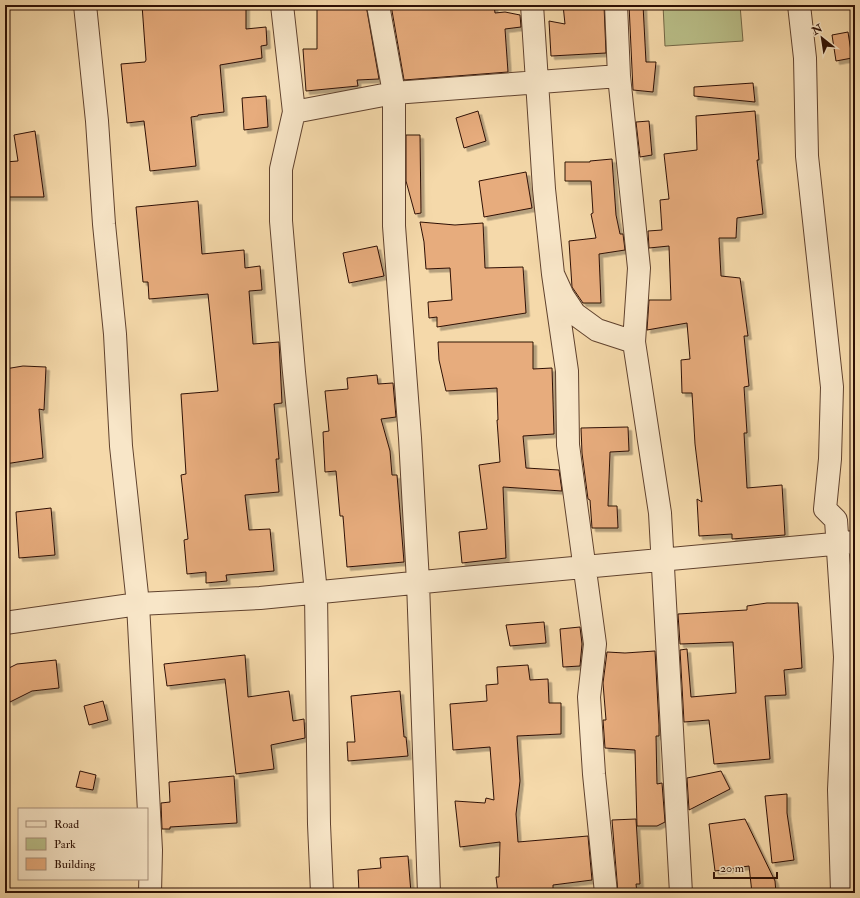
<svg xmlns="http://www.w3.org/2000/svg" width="860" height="898" font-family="'IM FELL Double Pica',serif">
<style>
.green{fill:#bac08a;stroke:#746847}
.building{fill:#e7ac7d;stroke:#2e1004;filter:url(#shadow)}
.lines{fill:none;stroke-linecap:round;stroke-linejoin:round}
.minor-casing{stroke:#60422e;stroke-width:24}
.minor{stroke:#f8e6c8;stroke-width:22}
</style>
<defs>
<filter id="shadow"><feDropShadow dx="3.5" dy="3.5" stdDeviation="0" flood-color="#0004"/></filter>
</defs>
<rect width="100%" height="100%" fill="#f5d9aa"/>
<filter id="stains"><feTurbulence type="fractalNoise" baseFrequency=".005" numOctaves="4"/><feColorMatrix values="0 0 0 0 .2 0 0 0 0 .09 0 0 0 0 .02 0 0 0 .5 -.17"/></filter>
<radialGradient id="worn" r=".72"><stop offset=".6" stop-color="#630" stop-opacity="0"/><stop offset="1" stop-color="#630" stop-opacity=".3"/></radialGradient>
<path class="green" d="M 663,5 L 740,5 L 743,41 L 665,46 Z"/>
<path class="building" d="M 142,5 L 246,5 L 246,29 L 266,27 L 267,45 L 261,46 L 262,58 L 220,65 L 224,112 L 198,115 L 198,116 L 191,117 L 196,166 L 150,171 L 144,121 L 127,123 L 121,64 L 145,62 L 146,60 Z
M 317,5 L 366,5 L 379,79 L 357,80 L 358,86 L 306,91 L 303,49 L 317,49 Z
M 391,5 L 494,5 L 495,13 L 505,12 L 520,15 L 521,27 L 505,29 L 508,72 L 404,80 Z
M 563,5 L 604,5 L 606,53 L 551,56 L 549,21 L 565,24 Z
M 629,5 L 643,5 L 646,62 L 656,62 L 653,92 L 633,90 Z
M 848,32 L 852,58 L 836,61 L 832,35 Z
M 753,83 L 755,102 L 694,96 L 694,87 Z
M 266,96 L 268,127 L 244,130 L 242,98 Z
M 478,111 L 486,141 L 464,148 L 456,118 Z
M 755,111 L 759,160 L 757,160 L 763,214 L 737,218 L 736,238 L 719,238 L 721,276 L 740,278 L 748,336 L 744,336 L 749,386 L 744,387 L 747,433 L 744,433 L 747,488 L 782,485 L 785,535 L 732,539 L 732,534 L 699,536 L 697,499 L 702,502 L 695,444 L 692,393 L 682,393 L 681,360 L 690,359 L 687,323 L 647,330 L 649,300 L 671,300 L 669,246 L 649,248 L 648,231 L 662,230 L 660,200 L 669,199 L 664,154 L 697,150 L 696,116 Z
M 649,121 L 652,155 L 640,157 L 636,122 Z
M 35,131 L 44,197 L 5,197 L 5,162 L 18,161 L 14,135 Z
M 406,135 L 420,135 L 421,213 L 415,214 L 406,181 Z
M 612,159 L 616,215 L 620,234 L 623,234 L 625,250 L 599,254 L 601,303 L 583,303 L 572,287 L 569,241 L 596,238 L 591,214 L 593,213 L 591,181 L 565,181 L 565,162 L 590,162 L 590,161 Z
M 526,172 L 532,208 L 484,217 L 479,181 Z
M 198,201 L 202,254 L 244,250 L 245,268 L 260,266 L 262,290 L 249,291 L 253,344 L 279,342 L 282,403 L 274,404 L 279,459 L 276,459 L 279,492 L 245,495 L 249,530 L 270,529 L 274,571 L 226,575 L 227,581 L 206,583 L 206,572 L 187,574 L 184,540 L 188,539 L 181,475 L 186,474 L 181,394 L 218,391 L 208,294 L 149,299 L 148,282 L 143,282 L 136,207 Z
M 420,222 L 455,225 L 483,223 L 485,268 L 523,267 L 526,313 L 437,327 L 437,317 L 429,318 L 428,302 L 452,300 L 450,268 L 426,269 L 424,242 Z
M 377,246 L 384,276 L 349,283 L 343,253 Z
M 438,342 L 533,342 L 533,369 L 552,368 L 554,434 L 523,436 L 526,468 L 559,470 L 562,491 L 503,487 L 506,558 L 462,563 L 459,532 L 487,529 L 479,465 L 500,462 L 497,420 L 498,420 L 497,388 L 446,391 L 439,360 Z
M 23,366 L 46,367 L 44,410 L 39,409 L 43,458 L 5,464 L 5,369 Z
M 377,375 L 378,384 L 393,383 L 396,417 L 381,419 L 390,451 L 392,475 L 397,475 L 404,562 L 347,567 L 343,516 L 340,516 L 336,471 L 325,472 L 323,432 L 329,431 L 325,391 L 348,389 L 347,378 Z
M 628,427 L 629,451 L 610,452 L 608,506 L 617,506 L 618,528 L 592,528 L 590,500 L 588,499 L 582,453 L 581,428 Z
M 51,508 L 55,555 L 19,558 L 16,512 Z
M 767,603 L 798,603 L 802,668 L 784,670 L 786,695 L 765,696 L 770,759 L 714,764 L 709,720 L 684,722 L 680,650 L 687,649 L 691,697 L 736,693 L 733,642 L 680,644 L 678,614 L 747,610 L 747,606 Z
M 544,622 L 546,643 L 510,646 L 506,625 Z
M 580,627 L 582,644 L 580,666 L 563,667 L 560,629 Z
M 655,651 L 659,725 L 659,736 L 656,736 L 657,784 L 662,783 L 665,822 L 657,826 L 637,826 L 635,750 L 605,748 L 603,720 L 606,720 L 603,683 L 607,652 L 625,653 Z
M 245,655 L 248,697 L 289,691 L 293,721 L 304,719 L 305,738 L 271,745 L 274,769 L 236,774 L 225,679 L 167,686 L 164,664 Z
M 56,660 L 59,688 L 32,691 L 10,702 L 5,692 L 5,670 L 17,664 Z
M 528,665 L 530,680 L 548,679 L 549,703 L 561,703 L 561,734 L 517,736 L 520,781 L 516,814 L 518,842 L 588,836 L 592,880 L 553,885 L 553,893 L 498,893 L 496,877 L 499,877 L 500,842 L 460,847 L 455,801 L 485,803 L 486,798 L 494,800 L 490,747 L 453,750 L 450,704 L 487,701 L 486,685 L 498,684 L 497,667 Z
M 400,691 L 404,737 L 406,737 L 408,756 L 348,761 L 347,742 L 355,742 L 351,696 Z
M 103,701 L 108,720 L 89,725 L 84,706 Z
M 80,771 L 96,775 L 93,790 L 76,787 Z
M 721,771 L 730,789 L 689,810 L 687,778 Z
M 234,776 L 237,823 L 170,827 L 170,829 L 162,829 L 161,803 L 170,802 L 169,782 Z
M 787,794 L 787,813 L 794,860 L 772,863 L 765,796 Z
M 636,819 L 640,884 L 636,884 L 637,893 L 618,893 L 612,820 Z
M 745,819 L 775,881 L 776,893 L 752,893 L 749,866 L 715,871 L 709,824 Z
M 408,856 L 411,893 L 359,893 L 358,870 L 381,868 L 380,858 Z"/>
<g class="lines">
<defs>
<path id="minor" d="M 85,5 L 97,121 L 104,224 L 115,334 L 121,446 L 138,604 L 151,850 L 150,893
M 282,5 L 294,112 L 281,169 L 281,221 L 294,372 L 316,593 L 319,824 L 322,893
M 378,5 L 394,93 L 394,226 L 410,438 L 418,582 L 429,893
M 532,5 L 544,189 L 553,274 L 563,296 L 575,314 L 597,330 L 634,342
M 616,5 L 619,76 L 639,268 L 634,342 L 660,513 L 681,893
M 799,5 L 805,58 L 807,156 L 832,387 L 830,459 L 825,509 L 836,520 L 845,657 L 839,790 L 842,893
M 294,112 L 394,93 L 619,76
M 553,274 L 567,371 L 568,445 L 595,644 L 589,697 L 594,774 L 606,893
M 5,623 L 138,604 L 260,598 L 464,578 L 855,542"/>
</defs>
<use href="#minor" class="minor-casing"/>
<use href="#minor" class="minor"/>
</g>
<rect width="860" height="898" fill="none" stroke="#f5d9aa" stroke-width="20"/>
<rect x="6" y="6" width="848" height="886" fill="none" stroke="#2e1004" stroke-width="2"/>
<rect x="10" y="10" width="840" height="878" fill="none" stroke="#2e1004"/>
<rect x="18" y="808" width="130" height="72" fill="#f8e6c8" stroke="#a7907a"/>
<rect x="26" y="821" width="20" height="6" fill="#f8e6c8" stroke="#a7907a"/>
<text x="54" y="828" font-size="12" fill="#2e1004">Road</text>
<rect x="26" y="838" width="20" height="12" fill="#bac08a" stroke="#a7907a"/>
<text x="54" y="848" font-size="12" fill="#2e1004">Park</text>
<rect x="26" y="858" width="20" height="12" fill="#e7ac7d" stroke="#a7907a"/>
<text x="54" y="868" font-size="12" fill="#2e1004">Building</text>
<g transform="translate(822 38) rotate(330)" stroke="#f8e6c8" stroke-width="3" paint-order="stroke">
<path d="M0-3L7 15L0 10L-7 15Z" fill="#2e1004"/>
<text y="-6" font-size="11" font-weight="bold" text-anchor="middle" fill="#2e1004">N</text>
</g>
<path d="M714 872v6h63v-6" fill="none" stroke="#2e1004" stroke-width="2"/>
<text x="720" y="872" font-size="12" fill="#2e1004" stroke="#f8e6c8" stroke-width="3" paint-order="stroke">20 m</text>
<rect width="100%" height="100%" filter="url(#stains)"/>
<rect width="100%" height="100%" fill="url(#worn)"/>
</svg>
